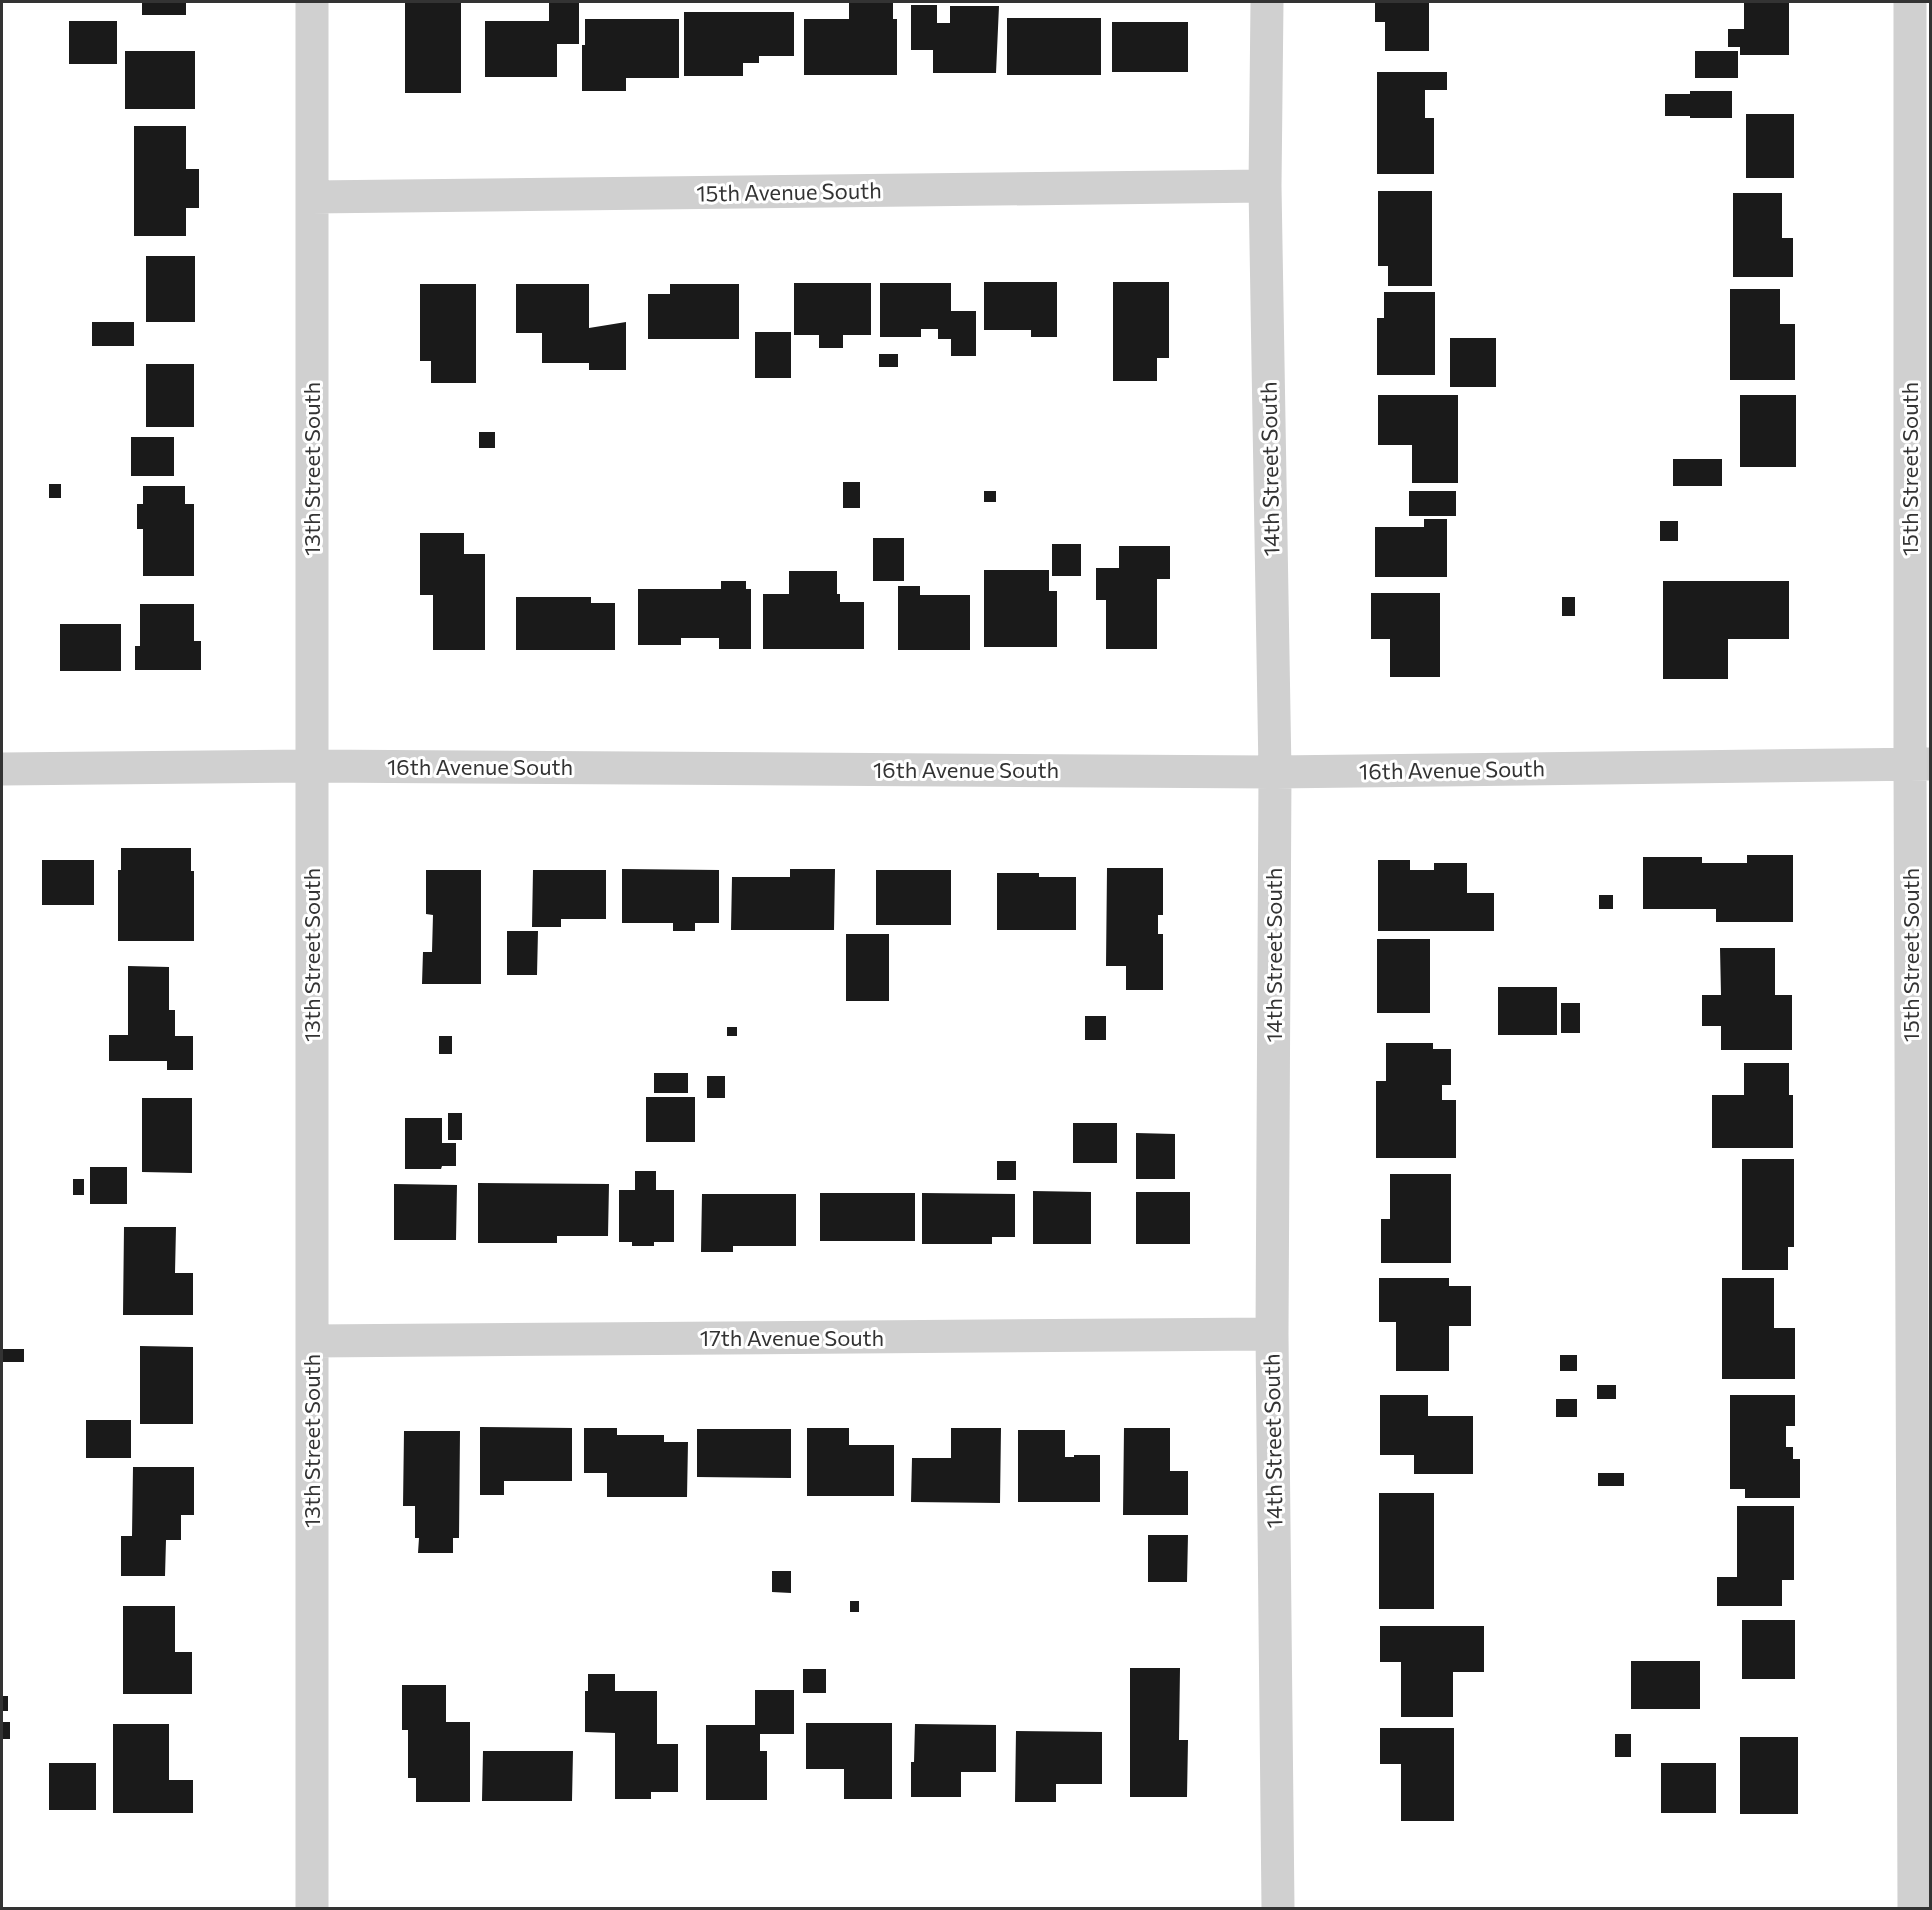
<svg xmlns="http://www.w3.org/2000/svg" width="1932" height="1910" font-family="Commissioner,sans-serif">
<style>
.building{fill:#1a1a1a}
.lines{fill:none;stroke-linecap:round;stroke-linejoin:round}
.street{stroke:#d0d0d0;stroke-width:33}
.labels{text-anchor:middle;stroke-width:6;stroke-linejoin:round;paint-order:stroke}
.street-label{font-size:22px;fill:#333;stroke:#fff}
</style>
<rect width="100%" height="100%" fill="#fff"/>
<path class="building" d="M 142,2 L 186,2 L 186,15 L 142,15 Z
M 405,2 L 461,2 L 461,93 L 405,93 Z
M 549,2 L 579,2 L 579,44 L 557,44 L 557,77 L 485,77 L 485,21 L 549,21 Z
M 849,2 L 893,2 L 893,19 L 897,19 L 897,75 L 804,75 L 804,19 L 849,19 Z
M 1375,2 L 1429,2 L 1429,51 L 1385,51 L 1385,22 L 1375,22 Z
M 1744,2 L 1789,2 L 1789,55 L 1740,55 L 1740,47 L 1728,47 L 1728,29 L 1744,29 Z
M 911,5 L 937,5 L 937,23 L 950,23 L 950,6 L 999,6 L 996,73 L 933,73 L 933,50 L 911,50 Z
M 684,12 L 794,12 L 794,56 L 759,56 L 759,63 L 743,63 L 743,76 L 684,76 Z
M 1007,18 L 1101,18 L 1101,75 L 1007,75 Z
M 585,19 L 679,19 L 679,78 L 626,78 L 626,91 L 582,91 L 582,45 L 585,45 Z
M 69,21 L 117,21 L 117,64 L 69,64 Z
M 1112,22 L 1188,22 L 1188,72 L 1112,72 Z
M 125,51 L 195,51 L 195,109 L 125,109 Z
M 1695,51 L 1738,51 L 1738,78 L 1695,78 Z
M 1377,72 L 1447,72 L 1447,90 L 1425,90 L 1425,118 L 1434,118 L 1434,174 L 1377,174 Z
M 1690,91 L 1732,91 L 1732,118 L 1690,118 L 1690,116 L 1665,116 L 1665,94 L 1690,94 Z
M 1746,114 L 1794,114 L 1794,178 L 1746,178 Z
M 134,126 L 186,126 L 186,169 L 199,169 L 199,208 L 186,208 L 186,236 L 134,236 Z
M 1378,191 L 1432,191 L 1432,286 L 1388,286 L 1388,266 L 1378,266 Z
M 1733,193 L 1782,193 L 1782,238 L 1793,238 L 1793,277 L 1733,277 Z
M 146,256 L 195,256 L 195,322 L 146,322 Z
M 984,282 L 1057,282 L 1057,337 L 1031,337 L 1031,330 L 984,330 Z
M 1113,282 L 1169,282 L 1169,358 L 1157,358 L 1157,381 L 1113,381 Z
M 794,283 L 871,283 L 871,335 L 843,335 L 843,348 L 819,348 L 819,335 L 794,335 Z
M 880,283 L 951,283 L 951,311 L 976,311 L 976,356 L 951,356 L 951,339 L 938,339 L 938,329 L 921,329 L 921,337 L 880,337 Z
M 420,284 L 476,284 L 476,383 L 431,383 L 431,361 L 420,361 Z
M 516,284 L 589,284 L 589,328 L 626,322 L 626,370 L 589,370 L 589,363 L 542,363 L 542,333 L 516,333 Z
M 670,284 L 739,284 L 739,339 L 648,339 L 648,294 L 670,294 Z
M 1730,289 L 1780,289 L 1780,324 L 1795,324 L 1795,380 L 1730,380 Z
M 1384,292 L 1435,292 L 1435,375 L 1377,375 L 1377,318 L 1384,318 Z
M 92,322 L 134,322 L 134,346 L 92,346 Z
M 755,332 L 791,332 L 791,378 L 755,378 Z
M 1450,338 L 1496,338 L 1496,387 L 1450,387 Z
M 879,354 L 898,354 L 898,367 L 879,367 Z
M 146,364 L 194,364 L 194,427 L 146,427 Z
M 1378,395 L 1458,395 L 1458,483 L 1412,483 L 1412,445 L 1378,445 Z
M 1740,395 L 1796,395 L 1796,467 L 1740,467 Z
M 479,432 L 495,432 L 495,448 L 479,448 Z
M 131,437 L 174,437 L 174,476 L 131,476 Z
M 1673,459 L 1722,459 L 1722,486 L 1673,486 Z
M 843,482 L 860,482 L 860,508 L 843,508 Z
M 49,484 L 61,484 L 61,498 L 49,498 Z
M 143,486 L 185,486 L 185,504 L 194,504 L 194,576 L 143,576 L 143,529 L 137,529 L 137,504 L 143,504 Z
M 984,491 L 996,491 L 996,502 L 984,502 Z
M 1409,491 L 1456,491 L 1456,516 L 1409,516 Z
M 1424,519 L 1447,519 L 1447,577 L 1375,577 L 1375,527 L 1424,527 Z
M 1660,521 L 1678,521 L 1678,541 L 1660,541 Z
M 420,533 L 464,533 L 464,554 L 485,554 L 485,650 L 433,650 L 433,595 L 420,595 Z
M 873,538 L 904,538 L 904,581 L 873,581 Z
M 1052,544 L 1081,544 L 1081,576 L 1052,576 Z
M 1119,546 L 1170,546 L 1170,579 L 1157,579 L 1157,649 L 1106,649 L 1106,600 L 1096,600 L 1096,568 L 1119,568 Z
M 984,570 L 1049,570 L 1049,591 L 1057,591 L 1057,647 L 984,647 Z
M 789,571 L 837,571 L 837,594 L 840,594 L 840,602 L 864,602 L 864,649 L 763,649 L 763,594 L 789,594 Z
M 721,581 L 746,581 L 746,589 L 751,589 L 751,649 L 719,649 L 719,638 L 681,638 L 681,645 L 638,645 L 638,589 L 721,589 Z
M 1663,581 L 1789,581 L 1789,639 L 1728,639 L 1728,679 L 1663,679 Z
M 898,586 L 920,586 L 920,595 L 970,595 L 970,650 L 898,650 Z
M 1371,593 L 1440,593 L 1440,677 L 1390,677 L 1390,639 L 1371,639 Z
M 516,597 L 591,597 L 591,603 L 615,603 L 615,650 L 516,650 Z
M 1562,597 L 1575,597 L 1575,616 L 1562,616 Z
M 140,604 L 194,604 L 194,641 L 201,641 L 201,670 L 135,670 L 135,646 L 140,646 Z
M 60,624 L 121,624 L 121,671 L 60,671 Z
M 121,848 L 191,848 L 191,871 L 194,871 L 194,941 L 118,941 L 118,870 L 121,870 Z
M 1747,855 L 1793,855 L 1793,922 L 1716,922 L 1716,909 L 1643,909 L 1643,857 L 1702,857 L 1702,863 L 1747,863 Z
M 42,860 L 94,860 L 94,905 L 42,905 Z
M 1378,860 L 1410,860 L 1410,870 L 1434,870 L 1434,863 L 1467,863 L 1467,893 L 1494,893 L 1494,931 L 1378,931 Z
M 1107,868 L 1163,868 L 1163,915 L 1158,915 L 1158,934 L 1163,934 L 1163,990 L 1126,990 L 1126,966 L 1106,966 Z
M 622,869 L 719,870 L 719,923 L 695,923 L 695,931 L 673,931 L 673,923 L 622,923 Z
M 790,869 L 835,869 L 834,930 L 731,930 L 732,877 L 790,877 Z
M 426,870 L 481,870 L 481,984 L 422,984 L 423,952 L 432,952 L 433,915 L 426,914 Z
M 533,870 L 606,870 L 606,919 L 561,919 L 561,927 L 532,927 Z
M 876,870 L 951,870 L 951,925 L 876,925 Z
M 997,873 L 1039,873 L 1039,877 L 1076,877 L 1076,930 L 997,930 Z
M 1599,895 L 1613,895 L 1613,909 L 1599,909 Z
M 507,931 L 538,931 L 537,975 L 507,975 Z
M 846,934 L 889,934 L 889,1001 L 846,1001 Z
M 1377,939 L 1430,939 L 1430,1013 L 1377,1013 Z
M 1720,948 L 1775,948 L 1775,995 L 1792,995 L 1792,1050 L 1721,1050 L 1721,1026 L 1702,1026 L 1702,995 L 1721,995 Z
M 128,966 L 169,967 L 169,1010 L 175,1010 L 175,1036 L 193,1036 L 193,1070 L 167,1070 L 167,1061 L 109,1061 L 109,1035 L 128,1035 Z
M 1498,987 L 1557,987 L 1557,1035 L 1498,1035 Z
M 1561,1003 L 1580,1003 L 1580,1033 L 1561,1033 Z
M 1085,1016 L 1106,1016 L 1106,1040 L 1085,1040 Z
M 727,1027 L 737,1027 L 737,1036 L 727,1036 Z
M 439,1036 L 452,1036 L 452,1054 L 439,1054 Z
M 1386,1043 L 1433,1043 L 1433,1049 L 1451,1049 L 1451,1085 L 1442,1085 L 1442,1100 L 1456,1100 L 1456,1158 L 1376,1158 L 1376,1081 L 1386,1081 Z
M 1744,1063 L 1789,1063 L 1789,1095 L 1793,1095 L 1793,1148 L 1712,1148 L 1712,1095 L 1744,1095 Z
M 654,1073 L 688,1073 L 688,1093 L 654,1093 Z
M 707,1076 L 725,1076 L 725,1098 L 707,1098 Z
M 646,1097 L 695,1097 L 695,1142 L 646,1142 Z
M 142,1098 L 192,1098 L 192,1173 L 142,1172 Z
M 448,1113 L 462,1113 L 462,1140 L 448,1140 Z
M 405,1118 L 442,1118 L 442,1143 L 456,1143 L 456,1166 L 442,1166 L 441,1169 L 405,1169 Z
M 1073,1123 L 1117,1123 L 1117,1163 L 1073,1163 Z
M 1136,1133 L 1175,1134 L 1175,1179 L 1136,1179 Z
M 1742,1159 L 1794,1159 L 1794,1247 L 1788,1247 L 1788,1270 L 1742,1270 Z
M 997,1161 L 1016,1161 L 1016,1180 L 997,1180 Z
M 90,1167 L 127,1167 L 127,1204 L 90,1204 Z
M 635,1171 L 656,1171 L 656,1190 L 674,1190 L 674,1242 L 654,1242 L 654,1246 L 632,1246 L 632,1242 L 619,1242 L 619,1190 L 635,1190 Z
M 1390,1174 L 1451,1174 L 1451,1263 L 1381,1263 L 1381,1219 L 1390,1219 Z
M 73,1179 L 84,1179 L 84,1195 L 73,1195 Z
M 478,1183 L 609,1184 L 608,1236 L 557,1236 L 557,1243 L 478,1243 Z
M 394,1184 L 457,1185 L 456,1240 L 394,1240 Z
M 1033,1191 L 1091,1192 L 1091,1244 L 1033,1244 Z
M 1136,1192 L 1190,1192 L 1190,1244 L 1136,1244 Z
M 820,1193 L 915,1193 L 915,1241 L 820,1241 Z
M 922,1193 L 1015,1194 L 1015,1237 L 992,1237 L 992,1244 L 922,1244 Z
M 702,1194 L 796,1194 L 796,1246 L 733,1246 L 733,1252 L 701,1252 Z
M 124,1227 L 176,1227 L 175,1273 L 193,1273 L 193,1315 L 123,1315 Z
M 1379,1278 L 1449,1278 L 1449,1286 L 1471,1286 L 1471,1326 L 1449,1326 L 1449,1371 L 1396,1371 L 1396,1322 L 1379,1322 Z
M 1722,1278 L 1774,1278 L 1774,1328 L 1795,1328 L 1795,1379 L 1722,1379 Z
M 140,1346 L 193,1347 L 193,1424 L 140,1424 Z
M 2,1349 L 24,1349 L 24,1362 L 2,1362 Z
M 1560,1355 L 1577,1355 L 1577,1371 L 1560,1371 Z
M 1597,1385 L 1616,1385 L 1616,1399 L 1597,1399 Z
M 1380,1395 L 1428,1395 L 1428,1416 L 1473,1416 L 1473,1474 L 1414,1474 L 1414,1455 L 1380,1455 Z
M 1730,1395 L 1795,1395 L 1795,1426 L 1786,1426 L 1786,1447 L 1793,1447 L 1793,1459 L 1800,1459 L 1800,1498 L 1745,1498 L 1745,1489 L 1730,1489 Z
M 1556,1399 L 1577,1399 L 1577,1417 L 1556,1417 Z
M 86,1420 L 131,1420 L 131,1458 L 86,1458 Z
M 480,1427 L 572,1428 L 572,1481 L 504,1481 L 504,1495 L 480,1495 Z
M 584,1428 L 617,1428 L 617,1435 L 664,1435 L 664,1442 L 688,1442 L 687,1497 L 607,1497 L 607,1473 L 584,1473 Z
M 807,1428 L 849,1428 L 849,1445 L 894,1445 L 894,1496 L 807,1496 Z
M 951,1428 L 1001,1428 L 1000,1503 L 911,1502 L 912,1458 L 951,1458 Z
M 1124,1428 L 1170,1428 L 1170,1471 L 1188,1471 L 1188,1515 L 1123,1515 Z
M 697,1429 L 791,1429 L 791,1478 L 697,1477 Z
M 1018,1430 L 1065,1430 L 1065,1457 L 1074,1457 L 1074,1455 L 1100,1455 L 1100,1502 L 1018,1502 Z
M 404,1431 L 460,1431 L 459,1538 L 453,1538 L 453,1553 L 418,1553 L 419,1538 L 415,1538 L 415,1506 L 403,1506 Z
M 133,1467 L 194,1467 L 194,1515 L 181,1515 L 181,1540 L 166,1540 L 165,1576 L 121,1576 L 121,1536 L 132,1536 Z
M 1598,1473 L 1624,1473 L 1624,1486 L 1598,1486 Z
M 1379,1493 L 1434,1493 L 1434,1609 L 1379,1609 Z
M 1737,1506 L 1794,1506 L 1794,1580 L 1782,1580 L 1782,1606 L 1717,1606 L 1717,1577 L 1737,1577 Z
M 1148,1535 L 1188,1535 L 1187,1582 L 1148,1582 Z
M 772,1571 L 791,1571 L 791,1593 L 772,1592 Z
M 850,1601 L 859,1601 L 859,1612 L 850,1612 Z
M 123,1606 L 175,1606 L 175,1652 L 192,1652 L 192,1694 L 123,1694 Z
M 1742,1620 L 1795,1620 L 1795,1679 L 1742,1679 Z
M 1380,1626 L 1484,1626 L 1484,1672 L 1453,1672 L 1453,1717 L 1401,1717 L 1401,1662 L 1380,1662 Z
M 1631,1661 L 1700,1661 L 1700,1709 L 1631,1709 Z
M 1130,1668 L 1180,1668 L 1179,1740 L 1188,1740 L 1187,1797 L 1130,1797 Z
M 803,1669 L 826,1669 L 826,1693 L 803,1693 Z
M 588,1674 L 615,1674 L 615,1691 L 657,1691 L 657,1744 L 678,1744 L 678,1792 L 651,1792 L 651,1799 L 615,1799 L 615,1733 L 585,1732 L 585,1691 L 588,1691 Z
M 402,1685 L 446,1685 L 446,1722 L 470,1722 L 470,1802 L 416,1802 L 416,1778 L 408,1778 L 408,1730 L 402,1730 Z
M 755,1690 L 794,1690 L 794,1734 L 760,1734 L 760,1751 L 767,1751 L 767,1800 L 706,1800 L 706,1725 L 755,1725 Z
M 2,1696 L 8,1696 L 8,1711 L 2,1711 Z
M 2,1722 L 10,1722 L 10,1739 L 2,1739 Z
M 806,1723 L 892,1723 L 892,1799 L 844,1799 L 844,1769 L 806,1769 Z
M 113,1724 L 169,1724 L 169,1780 L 193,1780 L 193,1813 L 113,1813 Z
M 915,1724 L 996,1725 L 996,1772 L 961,1772 L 961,1797 L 911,1797 L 911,1762 L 914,1762 Z
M 1380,1728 L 1454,1728 L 1454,1821 L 1401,1821 L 1401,1764 L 1380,1764 Z
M 1016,1731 L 1102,1732 L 1102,1784 L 1056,1784 L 1056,1802 L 1015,1802 Z
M 1615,1734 L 1631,1734 L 1631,1757 L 1615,1757 Z
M 1740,1737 L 1798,1737 L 1798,1814 L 1740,1814 Z
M 483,1751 L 573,1751 L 572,1801 L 482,1801 Z
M 49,1763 L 96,1763 L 96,1810 L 49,1810 Z
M 1661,1763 L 1716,1763 L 1716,1813 L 1661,1813 Z"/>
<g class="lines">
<path class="street" d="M 1267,2 L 1265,186 L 1275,772 L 1272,1334 L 1278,1908
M 1910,2 L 1910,764 L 1914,1908
M 312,197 L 1265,186
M 2,769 L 312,766 L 1275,772 L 1930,764
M 312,1341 L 1272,1334
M 312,1908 L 312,2"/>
</g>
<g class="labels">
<g class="street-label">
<text transform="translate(789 192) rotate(-1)" y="8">15th Avenue South</text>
<text transform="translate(312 469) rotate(-90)" y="8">13th Street South</text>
<text transform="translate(1270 469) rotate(-91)" y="8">14th Street South</text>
<text transform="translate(1910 469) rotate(-90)" y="8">15th Street South</text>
<text x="480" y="775">16th Avenue South</text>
<text x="966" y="778">16th Avenue South</text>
<text transform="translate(1452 770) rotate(-1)" y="8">16th Avenue South</text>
<text transform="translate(312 955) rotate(-90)" y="8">13th Street South</text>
<text transform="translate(1274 955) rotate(-90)" y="8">14th Street South</text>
<text transform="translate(1911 955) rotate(-90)" y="8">15th Street South</text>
<text x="792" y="1346">17th Avenue South</text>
<text transform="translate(312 1441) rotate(-90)" y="8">13th Street South</text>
<text transform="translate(1273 1441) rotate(-91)" y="8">14th Street South</text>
</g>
</g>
<rect width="1932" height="1910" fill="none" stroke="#333333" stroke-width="6"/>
</svg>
